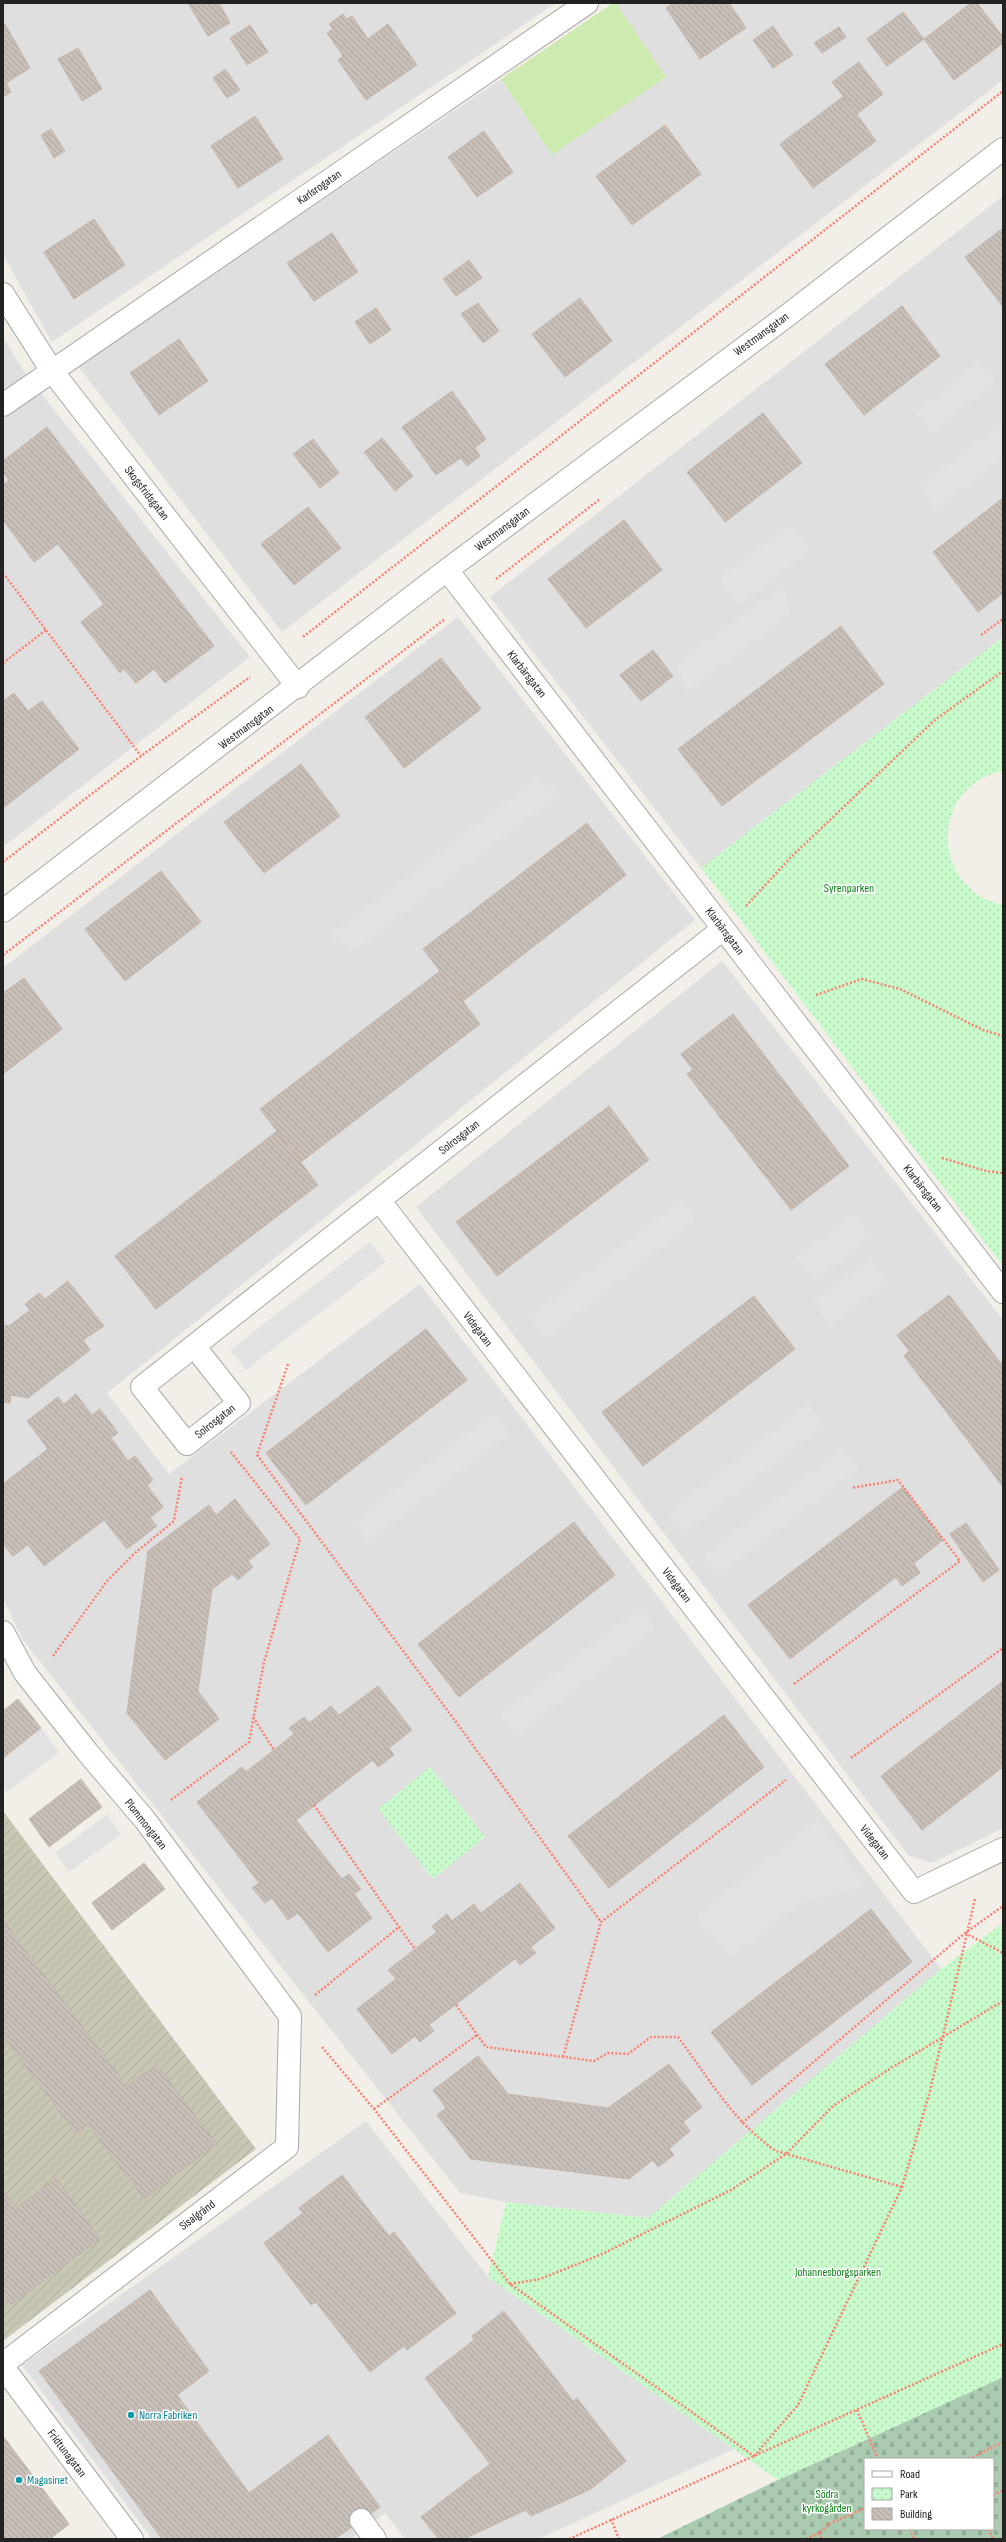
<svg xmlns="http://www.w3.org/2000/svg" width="1006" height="2542" font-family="'Sofia Sans Condensed',sans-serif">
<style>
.residential{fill:#e0dfdf}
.construction{fill:url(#construction-furrows)}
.grass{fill:#cdebb0}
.cemetery{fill:url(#cemetery-stones);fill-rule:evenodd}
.park{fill:url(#park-dots)}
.parking{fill:#e2e2e2}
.building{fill:url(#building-back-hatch);stroke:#c4b6ab}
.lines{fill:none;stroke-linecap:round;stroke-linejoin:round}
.minor-casing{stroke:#a9a9a9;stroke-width:24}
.path{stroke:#fa8072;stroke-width:2.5;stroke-dasharray:2 2;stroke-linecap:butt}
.minor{stroke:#fff;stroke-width:22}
.culture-dot{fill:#0f9aa8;stroke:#fff;stroke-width:1.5}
.labels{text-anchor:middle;stroke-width:3;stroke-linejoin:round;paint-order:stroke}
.street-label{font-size:12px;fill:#222;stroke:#fff}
.park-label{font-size:12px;fill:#0c8416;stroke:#fff}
.culture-label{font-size:12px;fill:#0d838f;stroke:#fff;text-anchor:start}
</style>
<defs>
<pattern id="construction-furrows" width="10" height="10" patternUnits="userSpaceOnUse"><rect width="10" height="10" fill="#c7c7b4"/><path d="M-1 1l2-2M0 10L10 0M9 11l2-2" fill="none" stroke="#abab9a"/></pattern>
<pattern id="cemetery-stones" width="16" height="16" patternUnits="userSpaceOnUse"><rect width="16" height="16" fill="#aacbaf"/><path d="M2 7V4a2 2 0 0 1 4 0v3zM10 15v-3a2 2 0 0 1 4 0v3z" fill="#92ae96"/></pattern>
<pattern id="park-dots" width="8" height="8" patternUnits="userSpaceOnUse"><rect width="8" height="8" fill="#c8facc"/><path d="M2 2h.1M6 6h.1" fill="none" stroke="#acd6af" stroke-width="1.8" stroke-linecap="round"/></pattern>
<pattern id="building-back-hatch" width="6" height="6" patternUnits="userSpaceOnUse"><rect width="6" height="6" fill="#c7bfb8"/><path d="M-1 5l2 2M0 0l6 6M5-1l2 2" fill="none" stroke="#aba49e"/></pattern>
</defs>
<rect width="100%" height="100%" fill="#f2efe9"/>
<path class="residential" d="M 3,3 L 556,3 L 52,342 L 3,255 Z
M 616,3 L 1003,3 L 1003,80 L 282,632 L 78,366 L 501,79 L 552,154 L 666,77 Z
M 1003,196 L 1003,637 L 701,868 L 490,597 Z
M 3,337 L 25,373 L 250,657 L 3,847 Z
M 458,617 L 695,920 L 107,1393 L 169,1474 L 420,1284 L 941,1969 L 648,2218 L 506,2202 L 460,2193 L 23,1640 L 3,1599 L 3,968 Z
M 722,961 L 1003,1320 L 1003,1828 L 932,1863 L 909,1856 L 416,1207 Z
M 366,2121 L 488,2277 L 734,2449 L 539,2539 L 405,2539 L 385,2513 L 351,2539 L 152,2539 L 22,2365 Z"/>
<path class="construction" d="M 3,1811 L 256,2149 L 3,2341 Z"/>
<path class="grass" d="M 613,3 L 616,3 L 666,77 L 552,155 L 501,79 Z"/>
<path class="cemetery" d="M 1003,2377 L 1003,2539 L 657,2539 L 778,2480 ZM 865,2459 L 993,2459 L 993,2529 L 865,2529 Z"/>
<path class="park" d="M 1003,637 L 1003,771 C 929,785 930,890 1003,905 L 1003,1266 L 701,868 Z
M 430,1767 L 485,1837 L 433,1879 L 378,1809 Z
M 1003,1923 L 1003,2377 L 778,2480 L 488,2277 L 506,2202 L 648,2218 L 941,1969 Z"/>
<path class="parking" d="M 979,362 L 995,382 L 932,433 L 916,413 Z
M 1003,422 L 1003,458 L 936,510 L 919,487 Z
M 791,525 L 810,550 L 739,606 L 719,578 Z
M 784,585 L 791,614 L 686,692 L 677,663 Z
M 535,780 L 561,793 L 355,950 L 329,936 Z
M 681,1200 L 696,1220 L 547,1338 L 530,1317 Z
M 854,1215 L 871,1238 L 814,1281 L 796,1258 Z
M 370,1242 L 386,1262 L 246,1370 L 230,1350 Z
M 871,1259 L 888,1282 L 830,1325 L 813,1302 Z
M 809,1404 L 824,1425 L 684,1533 L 668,1512 Z
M 493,1413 L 509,1434 L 368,1542 L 353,1522 Z
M 843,1448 L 859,1468 L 718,1576 L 703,1556 Z
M 640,1608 L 655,1629 L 515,1736 L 499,1716 Z
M 41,1728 L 59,1752 L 7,1792 L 3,1787 L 3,1758 Z
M 107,1814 L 121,1834 L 69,1872 L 55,1853 Z
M 819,1819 L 866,1886 L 800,1903 L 730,1958 L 696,1916 Z"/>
<path class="building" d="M 188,3 L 219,3 L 230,23 L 208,36 Z
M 673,3 L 729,3 L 746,28 L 700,59 L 666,8 Z
M 971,3 L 977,3 L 1003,37 L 1003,43 L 954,80 L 924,39 Z
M 903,12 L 924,39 L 887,66 L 867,39 Z
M 343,14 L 347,19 L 352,16 L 368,39 L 388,24 L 417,65 L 366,100 L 338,60 L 343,56 L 327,33 L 333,29 L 329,24 Z
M 5,24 L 30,68 L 6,83 L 11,92 L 3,97 L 3,25 Z
M 250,25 L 268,52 L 247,65 L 230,38 Z
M 773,26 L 793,55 L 773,68 L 753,40 Z
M 839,27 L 846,37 L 822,53 L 814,43 Z
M 78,48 L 102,89 L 82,101 L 58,59 Z
M 859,62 L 883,94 L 857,114 L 832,82 Z
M 225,69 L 240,90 L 227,98 L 213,78 Z
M 844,96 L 876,141 L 813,188 L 780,144 Z
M 255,116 L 283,159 L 238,188 L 211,146 Z
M 665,125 L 701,174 L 632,225 L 596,176 Z
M 51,129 L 65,151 L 54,158 L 41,135 Z
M 484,131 L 513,172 L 477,197 L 448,157 Z
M 94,219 L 125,265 L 74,299 L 44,252 Z
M 1003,228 L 1003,307 L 965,257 Z
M 332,233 L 358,272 L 314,301 L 287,263 Z
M 469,260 L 482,278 L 456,296 L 443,279 Z
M 580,298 L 612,341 L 565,377 L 532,334 Z
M 478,303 L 499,331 L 483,343 L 461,314 Z
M 902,306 L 940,356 L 864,415 L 825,364 Z
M 376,308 L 391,330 L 370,344 L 355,322 Z
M 179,339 L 208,381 L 159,415 L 130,373 Z
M 452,391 L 486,439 L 475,448 L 480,456 L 467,466 L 461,458 L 436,475 L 402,427 Z
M 763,413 L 802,463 L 725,522 L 687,472 Z
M 47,427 L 214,646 L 165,683 L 154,669 L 136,683 L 124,669 L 120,673 L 81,622 L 104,604 L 58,544 L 34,562 L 3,520 L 3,485 L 9,480 L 3,472 L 3,461 Z
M 382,438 L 413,476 L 395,491 L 364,452 Z
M 313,439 L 339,473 L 320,488 L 293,454 Z
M 1003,498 L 1003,593 L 978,612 L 933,552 Z
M 308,507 L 341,548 L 294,585 L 261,544 Z
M 624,520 L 662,570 L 586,628 L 548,579 Z
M 841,626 L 884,684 L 722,806 L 678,749 Z
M 653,650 L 673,676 L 641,701 L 620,675 Z
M 441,658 L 481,709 L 404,768 L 365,717 Z
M 14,693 L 28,711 L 42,701 L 79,749 L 3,808 L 3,701 Z
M 301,764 L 340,816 L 264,873 L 224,822 Z
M 587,823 L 626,875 L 463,1001 L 423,949 Z
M 161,871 L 201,922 L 125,981 L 85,929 Z
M 440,971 L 480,1024 L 301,1162 L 260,1109 Z
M 24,978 L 62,1029 L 3,1074 L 3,993 Z
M 733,1014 L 849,1166 L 791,1210 L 687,1074 L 693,1070 L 681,1054 Z
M 609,1106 L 649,1160 L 497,1276 L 456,1222 Z
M 277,1131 L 318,1185 L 156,1309 L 115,1256 Z
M 68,1281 L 104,1326 L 83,1340 L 90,1350 L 28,1398 L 11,1395 L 10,1403 L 3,1402 L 3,1325 L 9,1326 L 30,1310 L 25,1304 L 39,1293 L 45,1299 Z
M 949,1295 L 1003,1366 L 1003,1487 L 904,1356 L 909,1351 L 897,1335 Z
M 754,1296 L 795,1349 L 643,1466 L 602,1412 Z
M 426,1329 L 467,1380 L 306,1505 L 266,1453 Z
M 76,1394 L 92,1415 L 100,1409 L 110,1422 L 118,1433 L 111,1438 L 128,1461 L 135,1456 L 153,1480 L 147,1485 L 163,1507 L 150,1518 L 157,1526 L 127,1549 L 104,1520 L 44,1566 L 28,1545 L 13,1556 L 3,1544 L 3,1484 L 48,1449 L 27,1421 L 58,1397 L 64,1404 Z
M 903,1487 L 943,1540 L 914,1563 L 920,1573 L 902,1586 L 896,1577 L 790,1659 L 748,1605 Z
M 235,1499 L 270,1544 L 248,1561 L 253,1567 L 238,1580 L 232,1574 L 212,1589 L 198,1691 L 219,1719 L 165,1760 L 127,1713 L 148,1551 L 209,1505 L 216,1515 Z
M 574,1522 L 615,1575 L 459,1697 L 418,1644 Z
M 966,1523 L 999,1570 L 983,1582 L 950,1534 Z
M 1003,1681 L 1003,1767 L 922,1830 L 881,1776 Z
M 378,1686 L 412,1730 L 389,1748 L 394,1755 L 378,1767 L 373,1760 L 296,1820 L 342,1879 L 349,1874 L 361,1889 L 354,1894 L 372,1918 L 328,1952 L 298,1913 L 288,1920 L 272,1898 L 265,1903 L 252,1888 L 259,1883 L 197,1802 L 242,1767 L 246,1772 L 294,1734 L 289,1728 L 304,1717 L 309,1723 L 331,1706 L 339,1715 Z
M 18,1699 L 41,1728 L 3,1758 L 3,1711 Z
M 724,1715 L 764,1767 L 609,1888 L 568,1836 Z
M 81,1779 L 102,1807 L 49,1847 L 29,1819 Z
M 144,1863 L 165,1889 L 112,1930 L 92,1903 Z
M 520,1883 L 555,1928 L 531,1947 L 536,1953 L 520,1965 L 515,1959 L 429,2025 L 434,2031 L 420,2042 L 415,2036 L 392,2054 L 357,2009 L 396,1979 L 388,1970 L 437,1932 L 432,1926 L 447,1914 L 452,1921 L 474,1904 L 481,1913 Z
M 871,1909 L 912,1962 L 752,2085 L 711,2032 Z
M 3,1920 L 127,2086 L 156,2064 L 217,2144 L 144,2199 L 88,2125 L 76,2134 L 3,2036 Z
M 478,2056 L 508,2094 L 608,2108 L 669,2064 L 702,2107 L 683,2122 L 690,2131 L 669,2149 L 674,2155 L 658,2167 L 653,2160 L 629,2179 L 471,2159 L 437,2115 L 446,2108 L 433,2090 Z
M 342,2175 L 389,2236 L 394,2232 L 456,2313 L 407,2350 L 404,2346 L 370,2372 L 316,2302 L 311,2305 L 264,2243 L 303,2213 L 299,2208 Z
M 56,2178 L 100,2239 L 11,2305 L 3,2294 L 3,2191 L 16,2208 Z
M 150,2290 L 209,2371 L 177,2395 L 249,2493 L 328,2435 L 380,2507 L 335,2539 L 162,2539 L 39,2371 Z
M 504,2311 L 573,2401 L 577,2398 L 626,2461 L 591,2489 L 531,2516 L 526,2510 L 464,2539 L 439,2539 L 421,2517 L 490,2464 L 425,2378 L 474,2340 L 472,2336 Z
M 3,2436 L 69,2524 L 50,2539 L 3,2539 Z"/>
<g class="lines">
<defs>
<path id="minor" d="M 3,294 L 52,371 L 298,687
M 3,405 L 587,3
M 447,570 L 1003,1292
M 3,911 L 447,570 L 788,315 L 1003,149
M 379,1200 L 914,1892 L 1003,1849
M 194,1346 L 239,1403 L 187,1444 L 142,1387 L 723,929
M 3,1632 L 25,1673 L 88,1753 L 145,1820 L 290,2016 L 287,2147 L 3,2364
M 3,2367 L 132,2539
M 361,2520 L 375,2539"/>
</defs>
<use href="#minor" class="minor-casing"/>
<path class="path" d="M 3,573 L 141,756
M 496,579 L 600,499
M 981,635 L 1003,619
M 303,637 L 1003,91
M 3,663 L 46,630
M 3,862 L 141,756 L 250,677
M 746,906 L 791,857 L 936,719 L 1003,671
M 3,955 L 445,619
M 816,995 L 862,979 L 900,989 L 983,1030 L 1003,1036
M 942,1158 L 986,1171 L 1003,1173
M 288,1364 L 257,1455 L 459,1726 L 601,1922
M 53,1656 L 107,1581 L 135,1553 L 174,1521 L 182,1476
M 794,1684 L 960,1561 L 898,1480 L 851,1488
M 253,1717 L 274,1750
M 851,1758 L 1003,1648
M 171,1800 L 249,1742 L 264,1662 L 300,1539 L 230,1451
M 314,1805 L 399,1927
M 965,1933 L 1003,1953
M 315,1995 L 399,1927 L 415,1949
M 456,2005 L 486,2047 L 594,2061 L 608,2053 L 628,2054 L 651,2037 L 678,2037 C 708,2077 734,2123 776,2151 L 902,2187
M 322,2047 L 374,2109 L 510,2284 L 754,2456
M 563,2057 L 601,1922 L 786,1780
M 374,2109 L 477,2035
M 742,2123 L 965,1933 L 1003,1906
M 510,2284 L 540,2279 L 600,2255 L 731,2190 L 786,2154 L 833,2106 L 891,2068 L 1003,2001
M 857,2410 L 878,2459
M 754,2456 L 798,2405 L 902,2187 L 930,2091 L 975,1899
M 969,2459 L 1003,2442
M 993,2495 L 1003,2490
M 611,2519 L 619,2539
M 910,2529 L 914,2539
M 989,2529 L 993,2539
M 819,2533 L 822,2539
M 569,2539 L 1003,2344
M 806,2539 L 819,2533 L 829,2524 L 865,2508"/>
<use href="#minor" class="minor"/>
</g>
<g class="culture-dot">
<circle cx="131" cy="2415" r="4"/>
<circle cx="19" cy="2480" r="4"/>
</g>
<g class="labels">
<g class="street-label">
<text transform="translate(319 187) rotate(-35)" y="4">Karlsrogatan</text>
<text transform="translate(761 334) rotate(-36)" y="4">Westmansgatan</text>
<text transform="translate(147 493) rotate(52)" y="4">Skogsfridsgatan</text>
<text transform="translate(502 529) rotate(-37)" y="4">Westmansgatan</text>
<text transform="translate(527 674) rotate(52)" y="4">Klarbärsgatan</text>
<text transform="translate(246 727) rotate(-37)" y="4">Westmansgatan</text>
<text transform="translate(725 931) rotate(53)" y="4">Klarbärsgatan</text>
<text transform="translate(459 1137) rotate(-38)" y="4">Solrosgatan</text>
<text transform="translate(923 1188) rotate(52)" y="4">Klarbärsgatan</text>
<text transform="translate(478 1329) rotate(53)" y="4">Videgatan</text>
<text transform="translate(215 1421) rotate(-38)" y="4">Solrosgatan</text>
<text transform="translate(677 1585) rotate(53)" y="4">Videgatan</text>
<text transform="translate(146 1824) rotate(52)" y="4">Plommongatan</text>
<text transform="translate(875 1842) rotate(52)" y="4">Videgatan</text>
<text transform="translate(197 2215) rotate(-37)" y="4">Sisalgränd</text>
<text transform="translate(67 2453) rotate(53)" y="4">Fridtunagatan</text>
</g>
<g class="park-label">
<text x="849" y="892">Syrenparken</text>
<text x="838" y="2276">Johannesborgsparken</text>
<text x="827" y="2498">Södra<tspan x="827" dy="14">kyrkogården</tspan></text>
</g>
<g class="culture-label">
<text x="139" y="2419">Norra Fabriken</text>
<text x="27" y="2484">Magasinet</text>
</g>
</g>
<rect width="1006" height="2542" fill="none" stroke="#222222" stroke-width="8"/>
<rect x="864" y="2458" width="130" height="72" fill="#ffffff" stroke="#a7a7a7"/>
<rect x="872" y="2471" width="20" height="6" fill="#ffffff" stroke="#a7a7a7"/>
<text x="900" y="2478" font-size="12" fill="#222222">Road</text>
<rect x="872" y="2488" width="20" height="12" fill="url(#park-dots)" stroke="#a7a7a7"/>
<text x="900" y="2498" font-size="12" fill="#222222">Park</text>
<rect x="872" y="2508" width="20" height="12" fill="url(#building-back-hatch)" stroke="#a7a7a7"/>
<text x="900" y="2518" font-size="12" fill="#222222">Building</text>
</svg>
